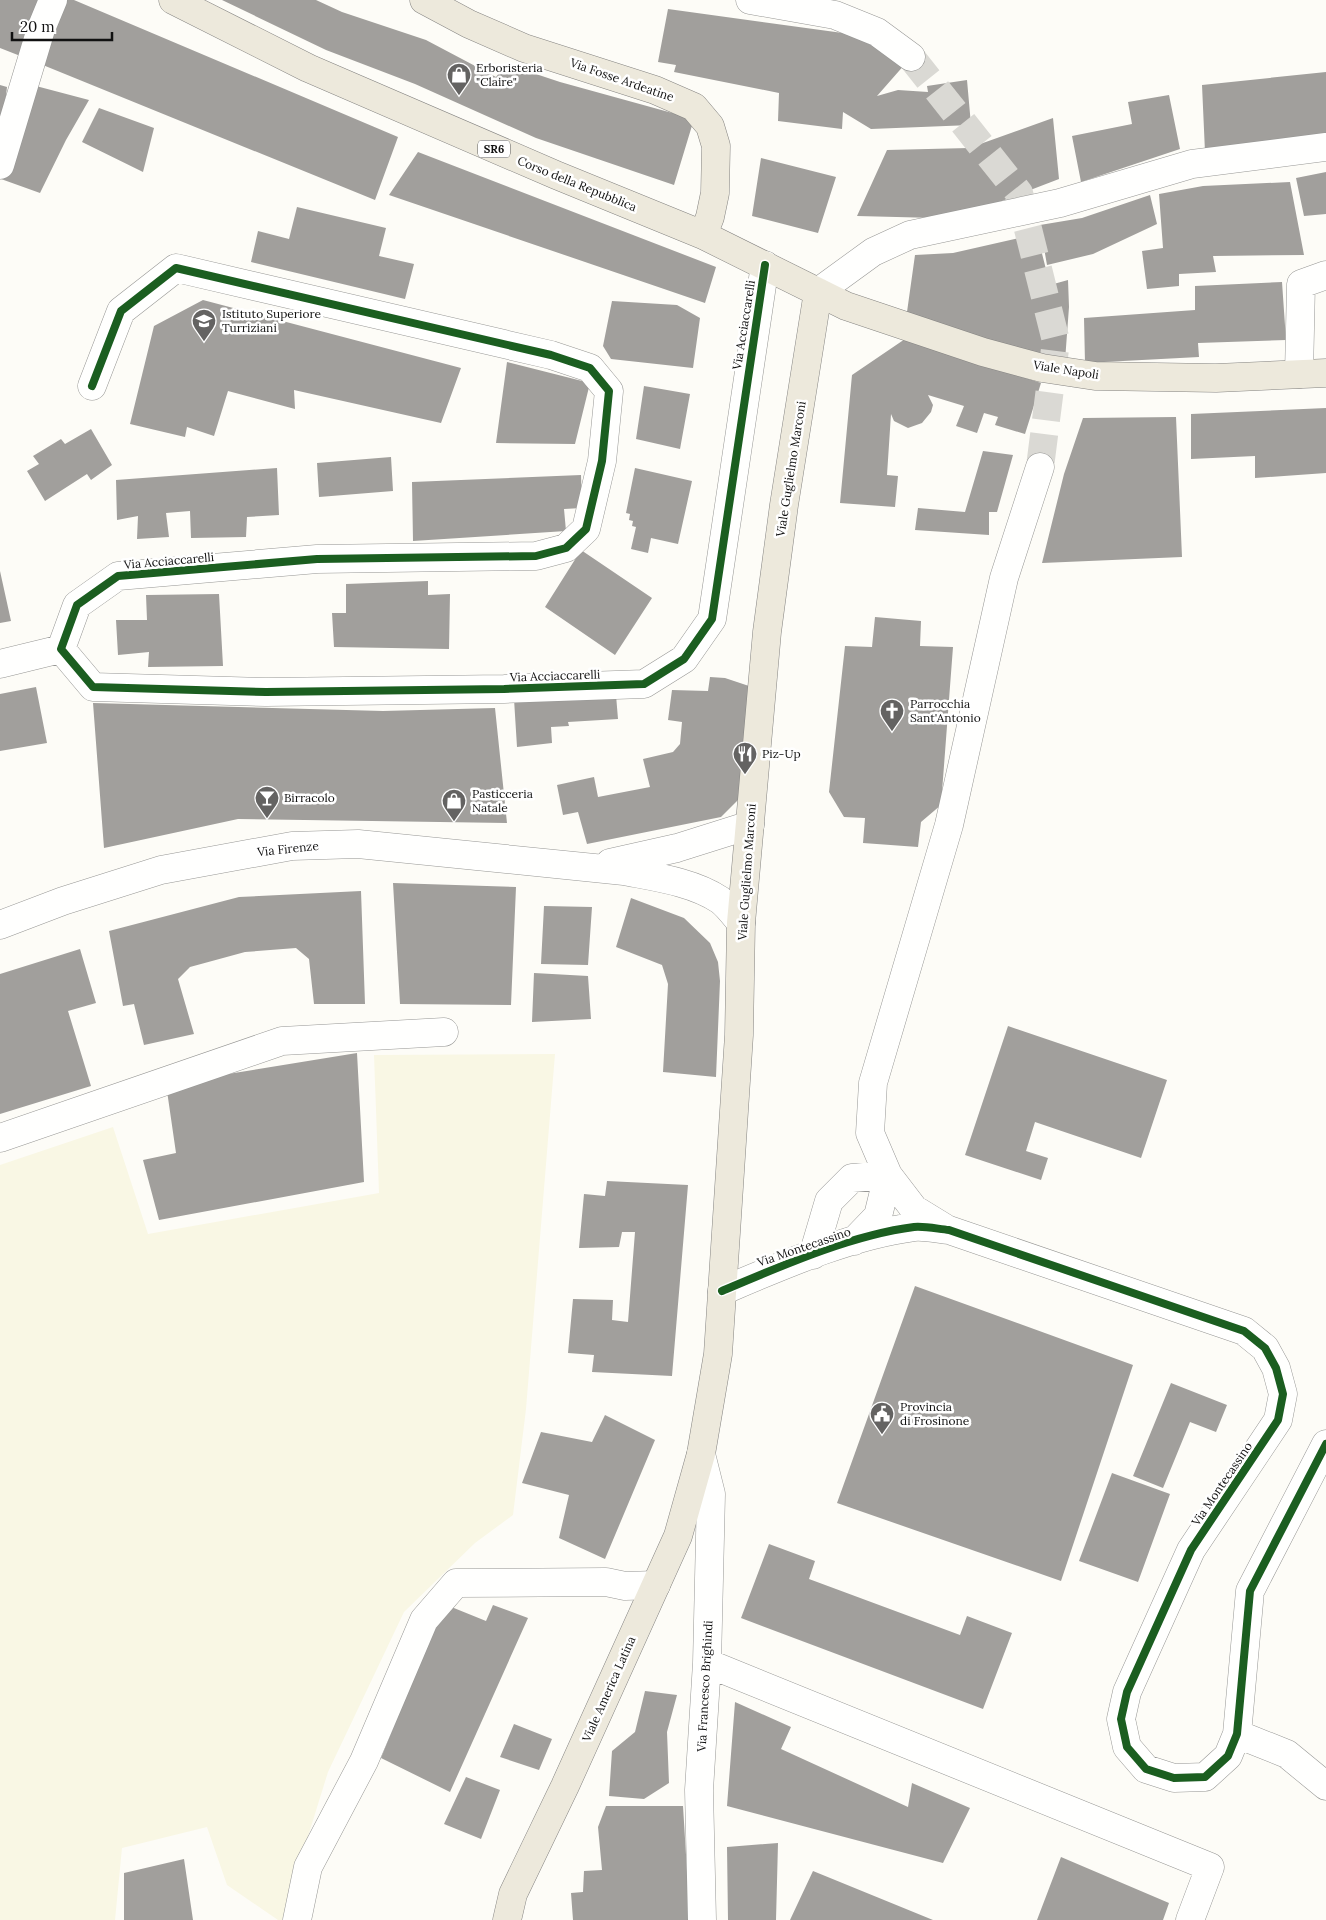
<svg xmlns="http://www.w3.org/2000/svg" width="1326" height="1920" font-family="Lora,serif">
<style>
.farmland{fill:#f9f7e4}
.building{fill:#a19f9c}
.lines{fill:none;stroke-linecap:round;stroke-linejoin:round}
.minor-tunnel{stroke:#dad9d4;stroke-width:28;stroke-dasharray:28 14;stroke-linecap:butt}
.minor-casing{stroke:#979795;stroke-width:29}
.major-casing{stroke:#858482;stroke-width:29}
.minor{stroke:#fffffe;stroke-width:28}
.major{stroke:#ede9dc;stroke-width:28}
.cycleway-casing{stroke:#fff;stroke-width:11}
.cycleway{stroke:#1b5e20;stroke-width:8}
.labels{text-anchor:middle;stroke-width:5;stroke-linejoin:round;paint-order:stroke}
.shield{fill:#fff;stroke:#585858;stroke-width:1}
.shield-label{font-size:11px;font-weight:bold;fill:#111}
.poi-label{font-size:12px;fill:#111;stroke:#fff;text-anchor:start}
.street-label{font-size:12px;fill:#111;stroke:#fff}
</style>
<rect width="100%" height="100%" fill="#fdfcf7"/>
<path class="farmland" d="M 555,1054 L 526,1409 L 513,1515 L 475,1543 L 404,1612 L 328,1772 L 282,1920 L 278,1920 L 227,1885 L 207,1827 L 122,1848 L 115,1920 L 0,1920 L 0,1165 L 113,1127 L 148,1234 L 379,1193 L 374,1055 Z"/>
<path class="building" d="M 0,0 L 48,0 L 28,59 L 0,48 Z
M 56,0 L 74,0 L 398,137 L 375,200 L 33,61 Z
M 222,0 L 316,0 L 342,12 L 426,40 L 496,77 L 506,64 L 560,82 L 694,119 L 674,185 L 536,138 L 415,84 L 326,50 Z
M 668,9 L 850,34 L 906,63 L 877,96 L 898,90 L 928,92 L 927,86 L 967,80 L 971,125 L 871,129 L 843,112 L 842,129 L 778,121 L 779,93 L 674,72 L 676,65 L 658,62 Z
M 1326,72 L 1326,138 L 1205,152 L 1202,85 Z
M 0,85 L 7,87 L 1,138 L 0,138 Z
M 36,86 L 89,100 L 66,140 L 40,193 L 1,179 Z
M 1169,95 L 1180,149 L 1081,182 L 1072,136 L 1132,124 L 1128,102 Z
M 99,108 L 154,128 L 143,172 L 82,142 Z
M 1053,118 L 1059,179 L 989,206 L 936,218 L 857,216 L 887,150 L 969,148 Z
M 418,152 L 716,267 L 705,303 L 389,195 Z
M 761,158 L 836,177 L 818,233 L 752,216 Z
M 1326,172 L 1326,214 L 1304,216 L 1296,178 Z
M 1290,182 L 1304,255 L 1213,256 L 1216,272 L 1179,274 L 1179,286 L 1147,289 L 1142,251 L 1163,248 L 1159,194 L 1203,186 Z
M 1150,195 L 1157,224 L 1093,254 L 1047,265 L 1040,225 L 1082,218 Z
M 297,207 L 386,228 L 379,256 L 414,264 L 405,299 L 251,262 L 258,231 L 289,239 Z
M 1037,234 L 1050,285 L 1068,280 L 1069,307 L 1065,361 L 973,341 L 907,312 L 915,255 L 953,253 Z
M 1282,282 L 1286,340 L 1198,343 L 1199,357 L 1085,363 L 1084,318 L 1195,310 L 1195,286 Z
M 203,300 L 461,368 L 441,423 L 294,390 L 295,409 L 228,391 L 214,436 L 187,427 L 185,437 L 130,424 L 154,326 Z
M 612,301 L 677,305 L 700,318 L 693,368 L 611,359 L 603,346 Z
M 905,339 L 1041,383 L 1025,434 L 995,425 L 998,417 L 984,413 L 977,433 L 956,426 L 964,406 L 928,395 L 933,405 L 931,412 L 922,423 L 908,428 L 894,421 L 891,414 L 887,475 L 898,476 L 895,507 L 840,503 L 852,375 Z
M 507,362 L 590,383 L 575,444 L 496,443 Z
M 644,386 L 690,394 L 680,449 L 636,439 Z
M 1326,408 L 1326,473 L 1255,478 L 1255,456 L 1191,459 L 1191,414 Z
M 1176,417 L 1182,557 L 1042,563 L 1064,474 L 1083,418 Z
M 91,429 L 112,465 L 91,480 L 87,474 L 45,501 L 27,471 L 39,464 L 33,456 L 61,439 L 65,444 Z
M 983,451 L 1013,455 L 997,512 L 989,512 L 989,535 L 915,530 L 918,508 L 965,512 Z
M 391,457 L 393,491 L 319,497 L 317,463 Z
M 277,468 L 279,515 L 247,517 L 246,537 L 191,538 L 190,511 L 166,513 L 169,537 L 137,539 L 138,516 L 117,520 L 116,480 Z
M 635,468 L 692,481 L 678,544 L 651,538 L 648,553 L 631,549 L 636,527 L 632,526 L 633,521 L 629,520 L 630,514 L 626,513 Z
M 581,475 L 582,508 L 564,509 L 566,531 L 413,541 L 412,482 Z
M 581,550 L 652,598 L 615,655 L 545,607 Z
M 0,571 L 11,621 L 0,623 Z
M 428,581 L 428,595 L 450,594 L 449,649 L 334,647 L 332,613 L 346,613 L 346,584 Z
M 219,594 L 223,666 L 148,667 L 149,652 L 118,655 L 116,620 L 147,620 L 146,595 Z
M 875,617 L 921,621 L 920,646 L 953,647 L 941,805 L 921,822 L 918,847 L 863,843 L 865,818 L 844,817 L 829,792 L 845,646 L 872,647 Z
M 710,677 L 725,678 L 752,687 L 744,794 L 721,817 L 587,844 L 578,812 L 563,815 L 557,785 L 594,777 L 598,797 L 650,787 L 643,759 L 673,752 L 680,744 L 682,722 L 668,720 L 672,690 L 708,691 Z
M 36,687 L 47,743 L 0,751 L 0,694 Z
M 616,695 L 618,719 L 568,722 L 569,726 L 551,727 L 552,743 L 517,747 L 514,699 Z
M 93,703 L 383,711 L 495,708 L 507,823 L 238,819 L 104,848 Z
M 393,883 L 516,887 L 511,1005 L 400,1004 Z
M 361,891 L 365,1004 L 314,1004 L 309,959 L 296,948 L 245,952 L 190,967 L 178,979 L 194,1034 L 144,1045 L 134,1004 L 123,1006 L 109,931 L 239,897 Z
M 631,898 L 684,918 L 710,943 L 718,962 L 720,981 L 716,1077 L 663,1072 L 668,984 L 662,965 L 616,947 Z
M 544,906 L 592,907 L 588,965 L 541,964 Z
M 80,949 L 96,1003 L 68,1011 L 91,1086 L 0,1114 L 0,974 Z
M 534,973 L 588,976 L 591,1019 L 532,1022 Z
M 1008,1026 L 1167,1080 L 1141,1158 L 1035,1122 L 1026,1151 L 1048,1158 L 1041,1180 L 965,1155 Z
M 357,1053 L 364,1182 L 159,1220 L 143,1160 L 176,1153 L 166,1084 Z
M 607,1181 L 688,1185 L 672,1376 L 592,1372 L 594,1355 L 568,1353 L 573,1299 L 613,1300 L 612,1320 L 628,1322 L 635,1232 L 622,1232 L 619,1247 L 579,1248 L 584,1194 L 605,1196 Z
M 915,1286 L 1133,1365 L 1061,1581 L 837,1503 Z
M 1171,1383 L 1227,1405 L 1216,1432 L 1190,1422 L 1163,1488 L 1133,1476 Z
M 605,1415 L 655,1440 L 605,1559 L 559,1538 L 569,1495 L 522,1483 L 541,1432 L 592,1442 Z
M 1112,1473 L 1170,1494 L 1138,1582 L 1079,1561 Z
M 769,1544 L 815,1561 L 809,1579 L 960,1635 L 967,1616 L 1012,1633 L 983,1709 L 741,1618 Z
M 444,1604 L 486,1621 L 493,1605 L 528,1618 L 450,1792 L 381,1758 Z
M 645,1691 L 677,1695 L 667,1732 L 669,1783 L 644,1799 L 609,1796 L 612,1751 L 635,1732 Z
M 735,1702 L 791,1727 L 781,1749 L 908,1807 L 912,1783 L 970,1808 L 943,1863 L 727,1806 Z
M 514,1724 L 552,1739 L 539,1770 L 500,1757 Z
M 466,1777 L 500,1790 L 481,1839 L 444,1824 Z
M 606,1806 L 683,1806 L 690,1920 L 573,1920 L 571,1893 L 583,1892 L 584,1871 L 602,1870 L 598,1827 Z
M 778,1843 L 776,1920 L 728,1920 L 727,1847 Z
M 1061,1857 L 1169,1903 L 1163,1920 L 1037,1920 Z
M 184,1859 L 193,1920 L 124,1920 L 124,1873 Z
M 813,1871 L 933,1920 L 790,1920 Z"/>
<g class="lines">
<path class="minor-tunnel" d="M 911,57 L 1019,193 L 1056,341 L 1040,467"/>
<defs>
<path id="minor" d="M 750,0 L 835,15 L 877,32 L 911,57
M 0,165 L 41,29 L 53,0
M 818,292 L 873,252 L 910,235 L 1060,203 L 1192,164 L 1326,147
M 1299,374 L 1301,284 L 1326,275
M 92,386 L 121,311 L 176,268 L 551,355 L 590,368 L 609,391 L 602,461 L 586,529 L 566,548 L 536,556 L 317,559 L 118,576 L 77,605 L 61,649 L 93,687 L 266,692 L 504,689 L 644,684 L 684,659 L 712,619 L 765,265
M 0,664 L 61,649
M 610,863 L 677,848 L 750,825
M 0,925 L 63,901 L 161,870 L 292,846 L 358,844 L 624,871 C 655,877 693,882 720,900 C 728,906 735,916 741,923
M 0,1138 L 282,1041 L 444,1032
M 854,1241 L 878,1216 L 888,1175 L 870,1133 L 873,1083 L 949,825 L 1004,578 L 1040,467
M 813,1255 L 829,1201 L 852,1178 L 888,1175 L 914,1209 L 945,1228
M 722,1291 C 781,1266 851,1235 914,1227 C 925,1226 938,1229 949,1230 L 1244,1331 L 1265,1348 L 1276,1368 L 1283,1394 L 1278,1420 L 1191,1550 L 1127,1692 L 1121,1719 L 1127,1747 L 1146,1769 L 1174,1778 L 1205,1777 L 1228,1756 L 1237,1734 L 1250,1591 L 1326,1444
M 701,1454 L 711,1494 L 707,1663 L 699,1790 L 702,1920
M 707,1663 L 1210,1867 L 1190,1920
M 1237,1734 L 1287,1754 L 1326,1786
M 297,1920 L 308,1867 L 364,1761 L 424,1620 L 456,1583 L 606,1582 L 625,1586 L 656,1585"/>
<path id="major" d="M 173,0 L 308,68 L 556,175 L 703,235 L 846,306 L 983,352 L 1042,368 L 1095,376 L 1216,378 L 1326,373
M 424,0 L 469,24 L 524,48 L 655,90 L 694,107 L 710,126 L 716,146 L 715,193 L 710,217 L 703,235
M 507,1920 L 513,1894 L 565,1786 L 678,1536 L 701,1454 L 718,1354 L 739,1035 L 741,923 L 767,632 L 784,505 L 818,292"/>
</defs>
<use href="#minor" class="minor-casing"/>
<use href="#major" class="major-casing"/>
<use href="#minor" class="minor"/>
<use href="#major" class="major"/>
<defs>
<path id="cycleway" d="M 92,386 L 121,311 L 176,268 L 551,355 L 590,368 L 609,391 L 602,461 L 586,529 L 566,548 L 536,556 L 317,559 L 118,576 L 77,605 L 61,649 L 93,687 L 266,692 L 504,689 L 644,684 L 684,659 L 712,619 L 765,265
M 722,1291 C 781,1266 851,1235 914,1227 C 925,1226 938,1229 949,1230 L 1244,1331 L 1265,1348 L 1276,1368 L 1283,1394 L 1278,1420 L 1191,1550 L 1127,1692 L 1121,1719 L 1127,1747 L 1146,1769 L 1174,1778 L 1205,1777 L 1228,1756 L 1237,1734 L 1250,1591 L 1326,1444"/>
</defs>
<use href="#cycleway" class="cycleway-casing"/>
<use href="#cycleway" class="cycleway"/>
</g>
<defs>
<symbol id="shop-pin" viewBox="-11 -11 22 30"><path d="M0 17L-7.5 6A9.5 9.5 0 1 1 7.5 6Z" fill="#646362" stroke="#fff"/><path d="M-5-2.5h2.3a2.7 3.5 0 0 1 5.4 0H5L5.5 6h-11ZM-1.5-2.5h3a1.5 2.3 0 0 0-3 0Z" fill="#fff"/></symbol>
<symbol id="school-pin" viewBox="-11 -11 22 30"><path d="M0 17L-7.5 6A9.5 9.5 0 1 1 7.5 6Z" fill="#646362" stroke="#fff"/><path d="M0-5L7-2L0 1L-7-2ZM-4 1L0 2.5L4 1V4Q0 6-4 4Z" fill="#fff"/></symbol>
<symbol id="church-pin" viewBox="-11 -11 22 30"><path d="M0 17L-7.5 6A9.5 9.5 0 1 1 7.5 6Z" fill="#646362" stroke="#fff"/><path d="M-1.2-6h2.4v3.5h3.3v2.4h-3.3V6h-2.4V-.1h-3.3v-2.4h3.3Z" fill="#fff"/></symbol>
<symbol id="restaurant-pin" viewBox="-11 -11 22 30"><path d="M0 17L-7.5 6A9.5 9.5 0 1 1 7.5 6Z" fill="#646362" stroke="#fff"/><path d="M-5-6h1v4h1v-4h1v4h1v-4h1v5L-1.5 .5V6h-2V.5L-5-1ZM5-6V6H3V1.5H1.5Q1.5-4 5-6Z" fill="#fff"/></symbol>
<symbol id="bar-pin" viewBox="-11 -11 22 30"><path d="M0 17L-7.5 6A9.5 9.5 0 1 1 7.5 6Z" fill="#646362" stroke="#fff"/><path d="M-6-5H6L.8 .8V4.5H3.5V6h-7V4.5H-.8V.8Z" fill="#fff"/></symbol>
<symbol id="civic-pin" viewBox="-11 -11 22 30"><path d="M0 17L-7.5 6A9.5 9.5 0 1 1 7.5 6Z" fill="#646362" stroke="#fff"/><path d="M-.6-6.5H3V-4.5H.6V-3L4-1V1h2V6H-6V1h2V-1L-.6-3ZM-1.2 2.5V6h2.4V2.5Z" fill="#fff"/></symbol>
</defs>
<g fill-rule="evenodd">
<use href="#shop-pin" x="445" y="61" width="28" height="38"/>
<use href="#school-pin" x="190" y="307" width="28" height="38"/>
<use href="#church-pin" x="878" y="697" width="28" height="38"/>
<use href="#restaurant-pin" x="731" y="740" width="28" height="38"/>
<use href="#bar-pin" x="253" y="784" width="28" height="38"/>
<use href="#shop-pin" x="440" y="787" width="28" height="38"/>
<use href="#civic-pin" x="868" y="1400" width="28" height="38"/>
</g>
<g class="labels">
<rect class="shield" x="478" y="140.5" width="32" height="17" rx="4"/>
<g class="shield-label">
<text x="494" y="153">SR6</text>
</g>
<g class="poi-label">
<text x="476" y="72">Erboristeria<tspan x="476" dy="14">"Claire"</tspan></text>
<text x="222" y="318">Istituto Superiore<tspan x="222" dy="14">Turriziani</tspan></text>
<text x="910" y="708">Parrocchia<tspan x="910" dy="14">Sant'Antonio</tspan></text>
<text x="762" y="758">Piz-Up</text>
<text x="472" y="798">Pasticceria<tspan x="472" dy="14">Natale</tspan></text>
<text x="284" y="802">Birracolo</text>
<text x="900" y="1411">Provincia<tspan x="900" dy="14">di Frosinone</tspan></text>
</g>
<g class="street-label">
<text transform="translate(622 80) rotate(19)" y="4">Via Fosse Ardeatine</text>
<text transform="translate(577 184) rotate(22)" y="4">Corso della Repubblica</text>
<text transform="translate(744 325) rotate(-81)" y="4">Via Acciaccarelli</text>
<text transform="translate(1066 370) rotate(9)" y="4">Viale Napoli</text>
<text transform="translate(791 469) rotate(-81)" y="4">Viale Guglielmo Marconi</text>
<text transform="translate(169 561) rotate(-5)" y="4">Via Acciaccarelli</text>
<text transform="translate(555 676) rotate(-2)" y="4">Via Acciaccarelli</text>
<text transform="translate(288 849) rotate(-6)" y="4">Via Firenze</text>
<text transform="translate(747 872) rotate(-86)" y="4">Viale Guglielmo Marconi</text>
<text transform="translate(804 1247) rotate(-19)" y="4">Via Montecassino</text>
<text transform="translate(1222 1484) rotate(-56)" y="4">Via Montecassino</text>
<text transform="translate(705 1686) rotate(-87)" y="4">Via Francesco Brighindi</text>
<text transform="translate(609 1689) rotate(-66)" y="4">Viale America Latina</text>
</g>
</g>
<path d="M12 32v8h100v-8" fill="none" stroke="#111111" stroke-width="2.5"/>
<text x="20" y="32" font-size="15" fill="#111111" stroke="#ffffff" stroke-width="4" paint-order="stroke">20 m</text>
</svg>
